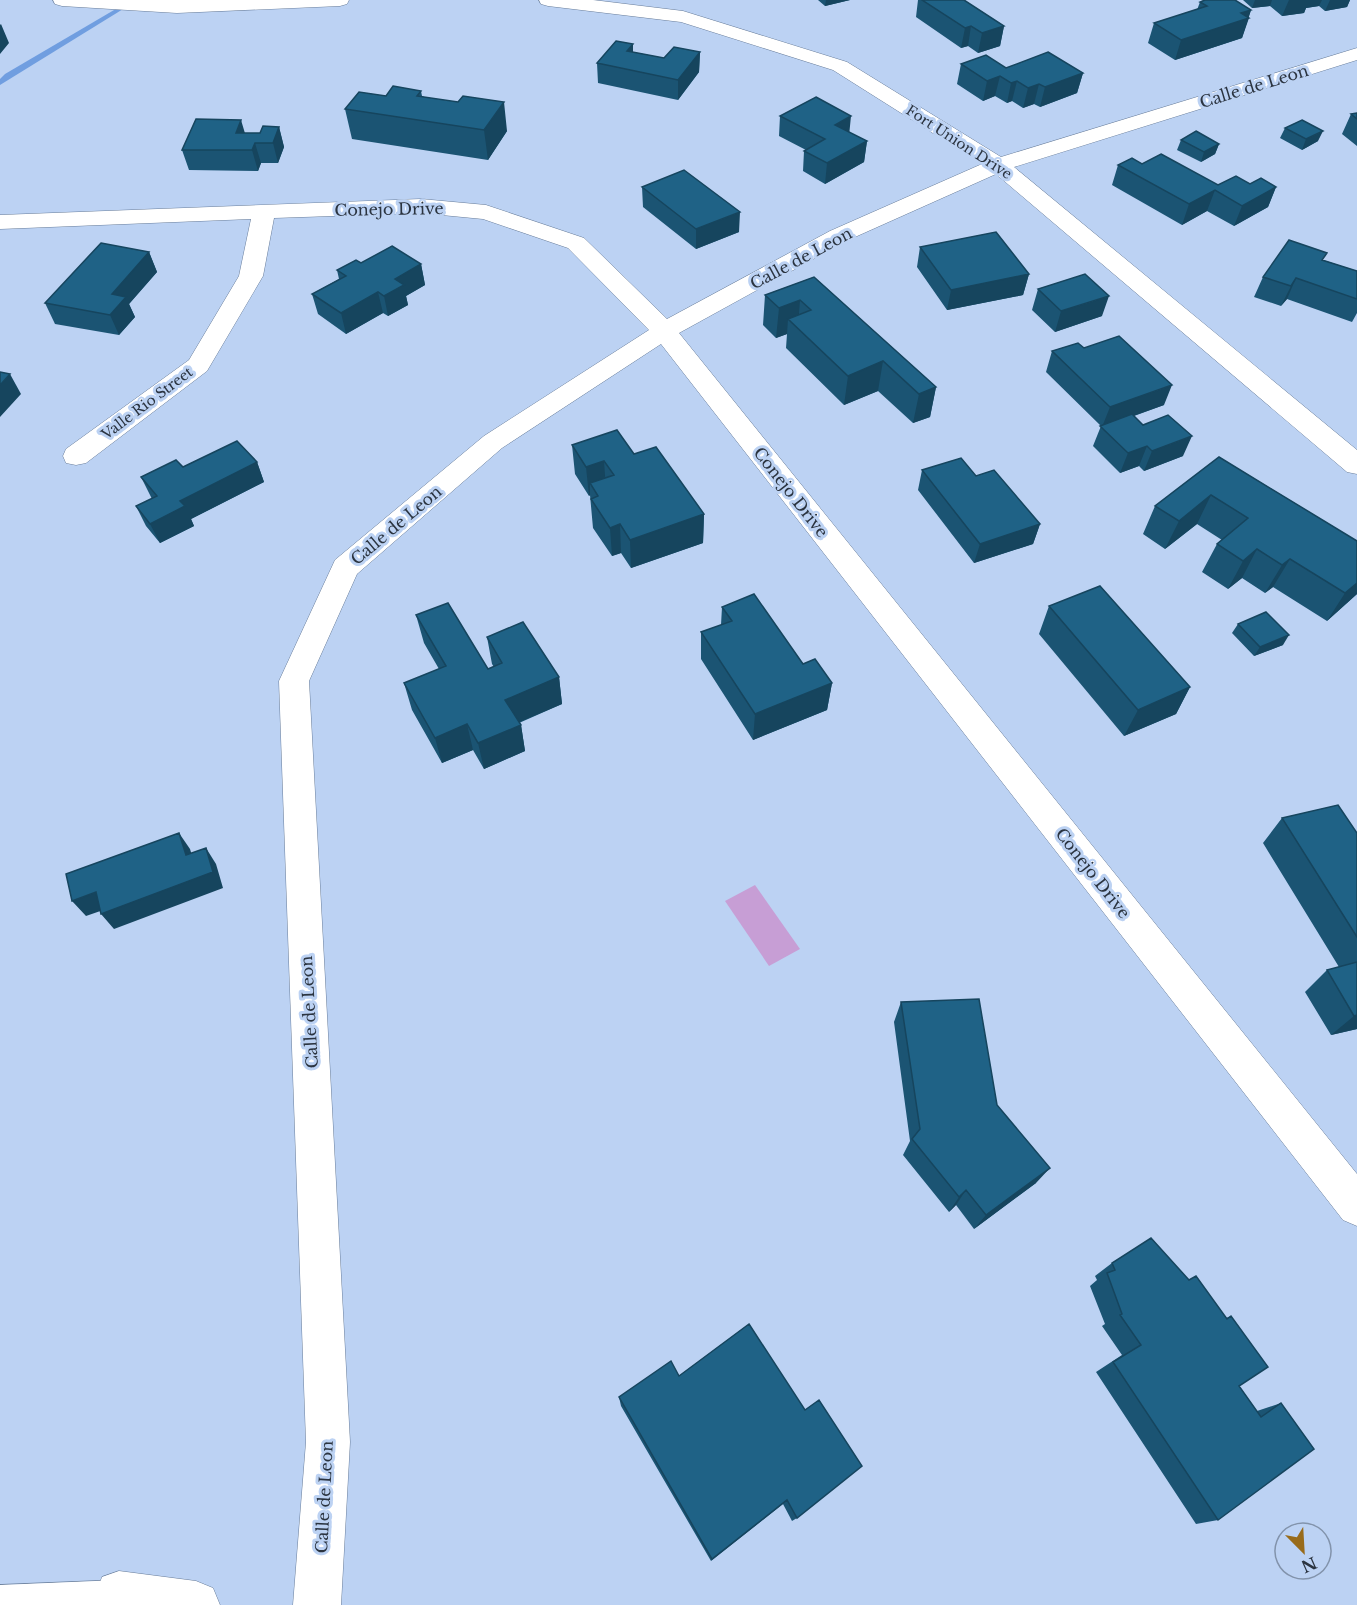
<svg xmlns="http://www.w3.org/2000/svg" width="1357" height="1605" font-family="'Libre Baskerville',serif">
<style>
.green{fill:#c79ed5}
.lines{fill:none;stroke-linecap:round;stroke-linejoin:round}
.stream{fill:#709ee0;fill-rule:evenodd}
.service-casing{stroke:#687d9a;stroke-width:1}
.minor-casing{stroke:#687d9a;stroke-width:1}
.service{fill:#fff;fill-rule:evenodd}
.minor{fill:#fff;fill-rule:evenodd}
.wall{fill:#1b5473}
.shaded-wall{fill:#16455e}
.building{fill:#1f6286;stroke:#16455e;stroke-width:1.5}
.labels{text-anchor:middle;stroke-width:6;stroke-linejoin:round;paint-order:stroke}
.far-street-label{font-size:14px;fill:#2b3440;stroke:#bcd2f3}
.street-label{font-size:16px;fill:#2b3440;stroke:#bcd2f3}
</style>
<rect width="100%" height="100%" fill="#bcd2f3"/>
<path class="green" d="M 755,885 L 800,949 L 769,966 L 725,901 Z"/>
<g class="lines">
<path class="stream" d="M 126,3 L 129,5 L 128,6 L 0,85 L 0,79 L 5,74 Z"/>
<defs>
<path id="service" d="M 119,1580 L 129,1584 L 133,1594 L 129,1604 L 126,1605 L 0,1605 L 0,1585 Z"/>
<path id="minor" d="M 53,0 L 349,0 L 347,4 L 340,6 L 177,13 L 62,6 L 55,4 Z
M 539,0 L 593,0 L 683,11 L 847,62 L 1001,157 L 1357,48 L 1357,60 L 1014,167 L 1357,450 L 1357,474 L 1347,472 L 996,174 L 846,241 L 679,333 L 1357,1174 L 1357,1226 L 1343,1220 L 661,344 L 502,448 L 357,574 L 309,681 L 350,1442 L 341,1605 L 293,1605 L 306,1442 L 279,681 L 335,560 L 484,436 L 649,330 L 568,248 L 483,219 L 421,213 L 274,218 L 263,276 L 207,371 L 86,463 L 76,465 L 66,463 L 63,456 L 66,449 L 189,360 L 239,276 L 251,219 L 0,229 L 0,215 L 421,199 L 486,205 L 584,238 L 667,319 L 830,231 L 982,164 L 833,70 L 681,22 L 548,6 L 541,4 Z
M 119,1571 L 196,1581 L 213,1588 L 220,1605 L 100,1605 L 96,1594 L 102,1577 Z"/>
</defs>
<use href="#service" class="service-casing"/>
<use href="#minor" class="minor-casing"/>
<use href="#service" class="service"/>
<use href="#minor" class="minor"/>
</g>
<path class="wall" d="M 818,0 L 850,0 L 825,6 Z
M 918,0 L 964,0 L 1004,26 L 1000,46 L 978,53 L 968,46 L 961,48 L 916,17 Z
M 1243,0 L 1350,0 L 1347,7 L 1325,11 L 1319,6 L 1306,8 L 1304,13 L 1282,16 L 1270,6 L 1252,8 Z
M 1200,2 L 1251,10 L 1242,38 L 1175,60 L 1148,43 L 1154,23 L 1197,10 Z
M 633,44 L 633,52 L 664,58 L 700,52 L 699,72 L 678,100 L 598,83 L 597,63 Z
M 961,64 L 1006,68 L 1083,73 L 1077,93 L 1040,107 L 1034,104 L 1023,108 L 1012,101 L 1007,103 L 995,96 L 983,101 L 957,84 Z
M 421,91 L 422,96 L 507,131 L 488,160 L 352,139 L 345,109 L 386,96 Z
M 1357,113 L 1357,146 L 1342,134 L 1351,114 Z
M 780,116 L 849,132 L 867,141 L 864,162 L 825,184 L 803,171 L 804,151 L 806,150 L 779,136 Z
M 279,127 L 284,147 L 278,163 L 261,163 L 258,171 L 189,170 L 182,150 L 245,133 L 260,133 Z
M 1285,128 L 1318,141 L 1302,150 L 1280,138 Z
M 1181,140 L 1219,144 L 1215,154 L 1201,162 L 1177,150 Z
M 1142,164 L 1218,185 L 1250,184 L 1276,187 L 1268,207 L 1234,226 L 1207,211 L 1182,225 L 1112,185 L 1118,165 Z
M 642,187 L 739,232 L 696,249 L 643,207 Z
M 920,247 L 1029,274 L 1023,295 L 947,310 L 917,267 Z
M 149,252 L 157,272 L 129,304 L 135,317 L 119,335 L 55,324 L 45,303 Z
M 1323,260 L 1357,271 L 1357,313 L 1352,322 L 1287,299 L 1281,306 L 1254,297 L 1263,277 Z
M 361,263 L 421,264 L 425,285 L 406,296 L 408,305 L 388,316 L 383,313 L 346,334 L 318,314 L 312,294 L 339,279 L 337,270 Z
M 814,277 L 936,387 L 930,417 L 913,423 L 878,391 L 844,405 L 786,348 L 787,334 L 776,338 L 763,325 L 765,295 Z
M 1038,289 L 1102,316 L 1055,332 L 1032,310 Z
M 1084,348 L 1164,405 L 1134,416 L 1143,425 L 1183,456 L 1144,471 L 1139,466 L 1120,473 L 1093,446 L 1101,426 L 1046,372 L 1052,351 Z
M 572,445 L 634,454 L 704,514 L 703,543 L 631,568 L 621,553 L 612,556 L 593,528 L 590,495 L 589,496 L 575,474 Z
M 1219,457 L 1357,541 L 1357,594 L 1327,621 L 1273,587 L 1265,593 L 1242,578 L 1228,589 L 1202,572 L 1217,544 L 1222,540 L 1197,524 L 1165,549 L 1143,534 L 1155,506 Z
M 257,462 L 264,482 L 191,519 L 194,526 L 160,543 L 146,526 L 136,506 L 152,499 L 141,477 L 183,467 Z
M 922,470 L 976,476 L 1040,524 L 1033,544 L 974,563 L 918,490 Z
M 1049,606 L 1190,687 L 1176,714 L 1124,736 L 1039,634 Z
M 722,607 L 832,683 L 827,710 L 753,740 L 701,659 L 701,632 L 721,625 Z
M 416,615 L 488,669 L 494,667 L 492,664 L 487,637 L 559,677 L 562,704 L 519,723 L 521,725 L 525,751 L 484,769 L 473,750 L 442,763 L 412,710 L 404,683 L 439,669 L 424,643 Z
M 1238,624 L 1283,645 L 1254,656 L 1232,633 Z
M 1282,818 L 1357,833 L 1357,1029 L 1331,1035 L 1305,992 L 1327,970 L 1339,967 L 1263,843 Z
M 901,1002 L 997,1105 L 1036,1183 L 974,1229 L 956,1205 L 949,1212 L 903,1155 L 910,1141 L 894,1022 Z
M 1112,1263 L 1189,1280 L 1226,1318 L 1231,1316 L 1239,1386 L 1257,1411 L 1281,1403 L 1218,1520 L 1196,1524 L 1096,1372 L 1122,1355 L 1102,1326 L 1105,1324 L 1090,1286 L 1097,1280 L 1095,1276 Z
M 749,1324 L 797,1518 L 792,1521 L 783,1504 L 711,1561 L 621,1406 L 619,1397 L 679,1376 Z"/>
<path class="shaded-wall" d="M 826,0 L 850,0 L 825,6 Z
M 1255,0 L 1272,0 L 1270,6 L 1252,8 Z
M 1289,0 L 1322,0 L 1319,6 L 1306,8 L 1304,13 L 1282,16 Z
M 1330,0 L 1350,0 L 1347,7 L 1325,11 Z
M 1251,10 L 1248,19 L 1249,18 L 1242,38 L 1175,60 L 1181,40 L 1241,13 Z
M 1,24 L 9,43 L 0,54 L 0,25 Z
M 971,26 L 968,46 L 961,48 L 965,28 Z
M 1004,26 L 1000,46 L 978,53 L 982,33 Z
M 633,44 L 633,64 L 627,51 Z
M 700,52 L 699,72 L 678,100 L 678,80 Z
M 1083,73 L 1077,93 L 1040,107 L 1045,87 Z
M 1000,76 L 995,96 L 983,101 L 987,81 Z
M 1017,81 L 1012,101 L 1007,103 L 1011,83 Z
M 1039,84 L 1034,104 L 1023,108 L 1028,88 Z
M 504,102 L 507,131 L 488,160 L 484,130 Z
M 851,116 L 849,136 L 835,125 Z
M 241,120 L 247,140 L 236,133 Z
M 279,127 L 284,147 L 278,163 L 273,143 Z
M 1323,131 L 1318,141 L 1302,150 L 1306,139 Z
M 867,141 L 864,162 L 825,184 L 827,163 Z
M 255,143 L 261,163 L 258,171 L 252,150 Z
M 1219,144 L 1215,154 L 1201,162 L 1204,152 Z
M 1276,187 L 1268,207 L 1234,226 L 1242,206 Z
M 1215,190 L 1207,211 L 1182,225 L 1189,204 Z
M 740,212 L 739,232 L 696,249 L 696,229 Z
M 149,252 L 157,272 L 129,304 L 135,317 L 119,335 L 110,315 L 112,294 Z
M 421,264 L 425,285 L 406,296 L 408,305 L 388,316 L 384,296 L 395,279 Z
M 1029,274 L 1023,295 L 947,310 L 951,290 Z
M 1296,278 L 1287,299 L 1281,306 L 1291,286 Z
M 378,292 L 383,313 L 346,334 L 341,313 Z
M 1109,296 L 1102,316 L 1055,332 L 1061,311 Z
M 800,300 L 798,327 L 788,319 L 787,334 L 776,338 L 779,308 Z
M 883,361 L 878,391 L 844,405 L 848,376 Z
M 10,374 L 21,394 L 0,417 L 0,385 Z
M 1172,385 L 1164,405 L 1102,427 L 1110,407 Z
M 936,387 L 930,417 L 913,423 L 919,394 Z
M 1192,436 L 1183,456 L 1144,471 L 1152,451 Z
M 1147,446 L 1139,466 L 1120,473 L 1128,453 Z
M 604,461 L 606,490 L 590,483 L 590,495 L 589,496 L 586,467 Z
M 257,462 L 264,482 L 191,519 L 194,526 L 160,543 L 150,524 L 180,501 Z
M 1211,495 L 1197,524 L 1165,549 L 1179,521 Z
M 704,514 L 703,543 L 631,568 L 630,540 Z
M 620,524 L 621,553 L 612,556 L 610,528 Z
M 1040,524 L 1033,544 L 974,563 L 980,544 Z
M 1257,549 L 1242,578 L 1228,589 L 1243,561 Z
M 1290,559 L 1273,587 L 1265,593 L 1282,565 Z
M 1357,583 L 1357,594 L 1327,621 L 1345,593 Z
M 1289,635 L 1283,645 L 1254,656 L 1260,647 Z
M 559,677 L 562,704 L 510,726 L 505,700 Z
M 832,683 L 827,710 L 753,740 L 755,714 Z
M 1190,687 L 1176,714 L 1124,736 L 1138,710 Z
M 467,724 L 473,750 L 442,763 L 435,738 Z
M 521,725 L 525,751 L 484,769 L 478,743 Z
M 179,833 L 190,849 L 197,872 L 186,855 Z
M 206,848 L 216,864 L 223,888 L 114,929 L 101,914 Z
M 96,892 L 109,908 L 86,916 L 72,901 Z
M 1357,1015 L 1357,1029 L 1331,1035 L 1354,1016 Z
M 1050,1168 L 1036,1183 L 974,1229 L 986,1215 Z
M 966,1190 L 956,1205 L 949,1212 L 959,1197 Z"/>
<path class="building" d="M 922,0 L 964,0 L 1004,26 L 982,33 L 971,26 L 965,28 Z
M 1205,0 L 1235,0 L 1251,10 L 1241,13 L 1249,18 L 1181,40 L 1154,23 L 1207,6 L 1200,2 Z
M 616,41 L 633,44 L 627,51 L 664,58 L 674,47 L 700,52 L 678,80 L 597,63 Z
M 1048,52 L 1083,73 L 1045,87 L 1039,84 L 1028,88 L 1017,81 L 1011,83 L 1000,76 L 987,81 L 961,64 L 986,55 L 1006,68 Z
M 393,86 L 421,91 L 417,96 L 458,102 L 463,96 L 504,102 L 484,130 L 345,109 L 359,92 L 386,96 Z
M 816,97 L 851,116 L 835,125 L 867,141 L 827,163 L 804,151 L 825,139 L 780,116 Z
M 1357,113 L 1357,119 L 1351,114 Z
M 196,119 L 241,120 L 236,133 L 260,133 L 263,126 L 279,127 L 273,143 L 255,143 L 252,150 L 182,150 Z
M 1302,120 L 1323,131 L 1306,139 L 1285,128 Z
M 1196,131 L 1219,144 L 1204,152 L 1181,140 Z
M 1161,154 L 1218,185 L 1236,176 L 1250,184 L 1261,178 L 1276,187 L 1242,206 L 1215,190 L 1189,204 L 1118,165 L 1132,158 L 1142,164 Z
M 684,170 L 740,212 L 696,229 L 642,187 Z
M 996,232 L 1029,274 L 951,290 L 920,247 Z
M 1289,240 L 1327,253 L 1322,260 L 1357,271 L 1357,299 L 1296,278 L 1291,286 L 1263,277 Z
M 101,243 L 149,252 L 112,294 L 126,297 L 110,315 L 45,303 Z
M 392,246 L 421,264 L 395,279 L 404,285 L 384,296 L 378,292 L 341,313 L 312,294 L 346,276 L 337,270 L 356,260 L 361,263 Z
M 1085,274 L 1109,296 L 1061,311 L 1038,289 Z
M 814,277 L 936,387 L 919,394 L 883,361 L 848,376 L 788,319 L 811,310 L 800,300 L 779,308 L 765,295 Z
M 1119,336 L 1172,385 L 1110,407 L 1052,351 L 1078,343 L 1084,348 Z
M 0,372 L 10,374 L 0,385 Z
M 1132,414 L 1143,425 L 1168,415 L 1192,436 L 1152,451 L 1147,446 L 1128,453 L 1100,426 Z
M 617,430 L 634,454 L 656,447 L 704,514 L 630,540 L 620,524 L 610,528 L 591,499 L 598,496 L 590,483 L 614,475 L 604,461 L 586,467 L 572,445 Z
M 237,441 L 257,462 L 180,501 L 185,506 L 150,524 L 136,506 L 157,496 L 141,477 L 176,460 L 183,467 Z
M 1219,457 L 1357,541 L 1357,583 L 1345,593 L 1290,559 L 1282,565 L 1257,549 L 1243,561 L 1217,544 L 1248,518 L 1211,495 L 1179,521 L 1155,506 Z
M 961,458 L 976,476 L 994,470 L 1040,524 L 980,544 L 922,470 Z
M 1100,586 L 1190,687 L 1138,710 L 1049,606 Z
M 754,594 L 803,664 L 815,659 L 832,683 L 755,714 L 701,632 L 732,621 L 722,607 Z
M 448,603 L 488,669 L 502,663 L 487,637 L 523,622 L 559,677 L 505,700 L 521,725 L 478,743 L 467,724 L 435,738 L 404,683 L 446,666 L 416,615 Z
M 1266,612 L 1289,635 L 1260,647 L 1238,624 Z
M 1338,805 L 1357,833 L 1357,937 L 1282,818 Z
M 179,833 L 186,855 L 206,848 L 213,872 L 101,914 L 96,892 L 72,901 L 66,874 Z
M 1357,962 L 1357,1015 L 1354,1016 L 1327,970 Z
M 979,999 L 997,1105 L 1050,1168 L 986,1215 L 966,1190 L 959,1197 L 912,1139 L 920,1129 L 901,1002 Z
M 1151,1238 L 1189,1280 L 1196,1276 L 1227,1319 L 1231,1316 L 1268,1367 L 1239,1386 L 1261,1417 L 1281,1403 L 1314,1449 L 1218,1520 L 1113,1362 L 1141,1345 L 1120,1315 L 1122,1314 L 1107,1273 L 1115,1270 L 1112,1263 Z
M 749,1324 L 805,1410 L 819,1400 L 862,1466 L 797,1518 L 787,1500 L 712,1559 L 619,1397 L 671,1361 L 679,1376 Z"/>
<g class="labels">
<g class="far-street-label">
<text transform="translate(959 142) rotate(33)" y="5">Fort Union Drive</text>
<text transform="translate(147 403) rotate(-37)" y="5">Valle Rio Street</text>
</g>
<g class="street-label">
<text transform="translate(1254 86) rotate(-17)" y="6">Calle de Leon</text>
<text transform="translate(389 209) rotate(-1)" y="6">Conejo Drive</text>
<text transform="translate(801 258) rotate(-28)" y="6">Calle de Leon</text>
<text transform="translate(791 492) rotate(52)" y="6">Conejo Drive</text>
<text transform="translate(396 525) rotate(-40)" y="6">Calle de Leon</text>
<text transform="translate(1093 873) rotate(52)" y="6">Conejo Drive</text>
<text transform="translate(309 1012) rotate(-93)" y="6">Calle de Leon</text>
<text transform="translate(324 1497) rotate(-87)" y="6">Calle de Leon</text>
</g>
</g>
<g transform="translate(1303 1551) rotate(156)"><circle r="28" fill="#bcd2f3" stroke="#8293ab" stroke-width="1.5"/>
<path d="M0-4.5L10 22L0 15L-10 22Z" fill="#986b1a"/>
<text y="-9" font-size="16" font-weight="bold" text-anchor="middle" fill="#2b3440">N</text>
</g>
</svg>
